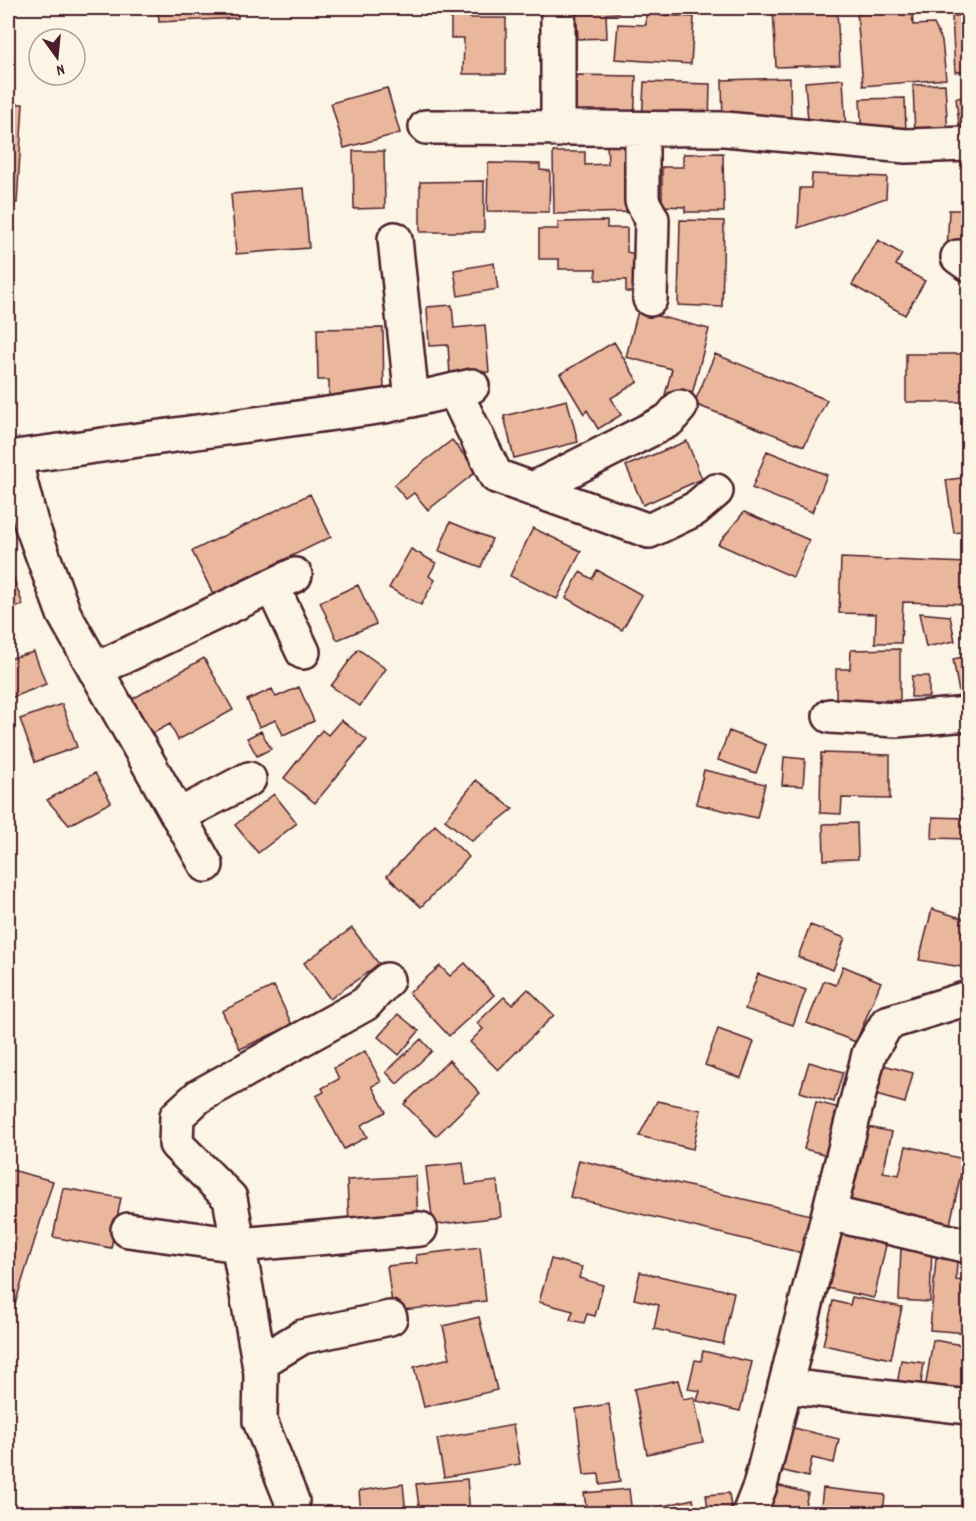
<svg xmlns="http://www.w3.org/2000/svg" width="976" height="1521" font-family="Dekko,sans-serif">
<style>
.building{fill:#eab69c;stroke:#4a1f2b;stroke-width:1.5}
.lines{fill:none;stroke-linecap:round;stroke-linejoin:round}
.street-casing{stroke:#4a1f2b;stroke-width:38}
.street{stroke:#fcf5e5;stroke-width:33}
</style>
<rect width="100%" height="100%" fill="#fcf5e5"/>
<filter id="ink" filterUnits="userSpaceOnUse"><feTurbulence type="fractalNoise" baseFrequency=".0167" numOctaves="2"/><feDisplacementMap in="SourceGraphic" scale="12" xChannelSelector="R" yChannelSelector="G"/><feConvolveMatrix kernelMatrix="1 2 1 2 8 2 1 2 1" color-interpolation-filters="sRGB"/></filter>
<g filter="url(#ink)">
<path class="building" d="M 158,8 L 238,8 L 238,18 L 159,22 Z
M 451,8 L 470,8 L 470,18 L 506,18 L 506,74 L 463,74 L 464,38 L 451,38 Z
M 576,8 L 618,8 L 618,13 L 606,14 L 607,38 L 578,39 Z
M 773,8 L 837,8 L 840,65 L 776,67 Z
M 912,10 L 913,25 L 934,24 L 942,41 L 946,79 L 863,86 L 857,14 Z
M 646,14 L 694,17 L 691,64 L 615,59 L 618,24 L 646,25 Z
M 968,15 L 968,71 L 955,72 L 952,16 Z
M 574,75 L 636,76 L 634,124 L 572,122 Z
M 790,78 L 791,123 L 723,125 L 722,80 Z
M 843,79 L 846,131 L 809,134 L 805,82 Z
M 644,82 L 710,84 L 709,125 L 642,124 Z
M 945,84 L 948,136 L 915,137 L 913,85 Z
M 387,88 L 400,133 L 344,148 L 331,103 Z
M 968,97 L 968,140 L 961,141 L 956,98 Z
M 905,98 L 906,138 L 862,139 L 860,99 Z
M 8,104 L 23,104 L 17,203 L 8,202 Z
M 633,143 L 634,212 L 554,214 L 553,152 L 585,152 L 585,165 L 608,164 L 607,144 Z
M 353,151 L 384,151 L 385,208 L 354,209 Z
M 723,153 L 724,212 L 685,212 L 685,207 L 662,206 L 662,167 L 683,167 L 683,154 Z
M 488,163 L 540,164 L 540,170 L 550,171 L 549,212 L 487,211 Z
M 812,174 L 887,177 L 886,198 L 798,228 L 800,188 L 811,188 Z
M 484,181 L 484,232 L 420,232 L 420,182 Z
M 304,188 L 309,248 L 236,254 L 231,194 Z
M 949,210 L 968,210 L 968,253 L 947,252 Z
M 680,220 L 724,221 L 722,307 L 678,305 Z
M 607,221 L 607,228 L 627,228 L 627,252 L 644,257 L 645,292 L 626,292 L 626,280 L 596,280 L 596,269 L 559,269 L 559,259 L 539,259 L 539,229 L 558,229 L 558,222 Z
M 878,240 L 902,254 L 896,265 L 925,281 L 905,315 L 852,285 Z
M 494,263 L 498,289 L 458,296 L 454,270 Z
M 452,305 L 454,328 L 485,325 L 489,372 L 450,375 L 448,345 L 429,346 L 427,307 Z
M 638,311 L 709,329 L 690,402 L 665,395 L 672,369 L 626,357 Z
M 383,328 L 384,402 L 329,403 L 329,380 L 318,380 L 317,329 Z
M 614,342 L 638,382 L 611,398 L 621,415 L 598,429 L 587,410 L 584,414 L 560,374 Z
M 715,354 L 827,400 L 804,446 L 694,404 Z
M 906,354 L 966,354 L 966,362 L 968,362 L 968,402 L 906,402 Z
M 567,400 L 578,442 L 514,458 L 504,416 Z
M 452,440 L 477,471 L 428,510 L 414,493 L 406,499 L 394,485 Z
M 687,441 L 702,479 L 643,505 L 626,466 Z
M 767,451 L 827,475 L 812,512 L 752,488 Z
M 968,477 L 968,531 L 954,533 L 946,480 Z
M 310,494 L 331,537 L 213,594 L 192,551 Z
M 744,512 L 809,540 L 793,577 L 718,544 Z
M 450,522 L 492,539 L 481,567 L 439,551 Z
M 533,528 L 581,551 L 557,599 L 510,576 Z
M 411,549 L 436,563 L 429,576 L 435,580 L 421,605 L 389,588 Z
M 841,558 L 968,563 L 968,604 L 903,602 L 901,643 L 875,643 L 876,614 L 839,613 Z
M 9,565 L 23,605 L 8,610 L 8,566 Z
M 597,570 L 642,595 L 622,630 L 566,598 L 580,572 L 592,579 Z
M 358,585 L 376,624 L 337,640 L 320,602 Z
M 919,613 L 950,616 L 955,641 L 926,647 Z
M 358,649 L 386,669 L 360,706 L 331,686 Z
M 900,649 L 900,700 L 836,701 L 836,669 L 850,669 L 851,650 Z
M 34,652 L 46,684 L 11,698 L 8,692 L 8,659 Z
M 968,656 L 968,697 L 960,698 L 953,659 Z
M 204,658 L 233,710 L 178,740 L 170,724 L 148,736 L 129,701 Z
M 912,676 L 929,676 L 929,697 L 911,697 Z
M 299,687 L 314,721 L 283,735 L 276,720 L 259,727 L 247,700 L 272,689 L 276,697 Z
M 62,704 L 77,747 L 35,762 L 20,719 Z
M 341,720 L 367,740 L 315,803 L 284,778 L 322,730 L 328,735 Z
M 261,731 L 271,749 L 257,756 L 247,738 Z
M 729,731 L 766,745 L 756,773 L 718,760 Z
M 821,753 L 890,755 L 890,799 L 842,798 L 841,814 L 820,813 Z
M 784,757 L 805,759 L 803,786 L 782,785 Z
M 704,770 L 765,784 L 757,818 L 696,804 Z
M 95,773 L 111,802 L 69,825 L 47,800 Z
M 476,780 L 513,809 L 472,841 L 445,820 Z
M 274,794 L 297,823 L 258,853 L 235,825 Z
M 933,817 L 968,818 L 968,839 L 932,838 Z
M 857,823 L 858,859 L 824,860 L 823,824 Z
M 435,825 L 469,857 L 421,907 L 387,876 Z
M 932,909 L 968,920 L 968,968 L 919,960 Z
M 810,925 L 845,938 L 833,970 L 798,957 Z
M 352,928 L 379,964 L 330,999 L 304,963 Z
M 465,963 L 494,995 L 449,1036 L 409,993 L 440,966 L 450,976 Z
M 843,966 L 881,982 L 856,1042 L 807,1023 L 824,981 L 836,985 Z
M 758,974 L 806,990 L 793,1025 L 745,1009 Z
M 274,986 L 292,1025 L 240,1049 L 222,1011 Z
M 528,989 L 554,1015 L 498,1070 L 470,1042 L 483,1029 L 477,1023 L 504,997 L 512,1005 Z
M 398,1014 L 419,1031 L 399,1055 L 378,1037 Z
M 718,1029 L 754,1042 L 741,1078 L 705,1065 Z
M 421,1039 L 432,1051 L 397,1084 L 386,1072 Z
M 365,1051 L 381,1082 L 372,1086 L 386,1112 L 361,1125 L 367,1137 L 344,1149 L 316,1096 L 324,1092 L 322,1088 L 339,1079 L 334,1068 Z
M 449,1060 L 480,1093 L 436,1136 L 404,1104 Z
M 809,1062 L 843,1072 L 834,1102 L 800,1092 Z
M 880,1064 L 913,1073 L 905,1103 L 872,1094 Z
M 657,1101 L 701,1110 L 693,1149 L 639,1136 Z
M 816,1102 L 840,1108 L 828,1155 L 804,1149 Z
M 967,1108 L 968,1108 L 968,1158 L 961,1157 Z
M 863,1126 L 892,1132 L 883,1172 L 899,1175 L 906,1146 L 964,1159 L 949,1229 L 846,1208 Z
M 579,1160 L 811,1215 L 802,1253 L 570,1197 Z
M 463,1163 L 466,1185 L 497,1181 L 501,1217 L 433,1225 L 426,1167 Z
M 8,1169 L 53,1181 L 11,1317 L 8,1316 Z
M 416,1176 L 418,1221 L 349,1224 L 347,1180 Z
M 63,1188 L 121,1198 L 111,1248 L 53,1237 Z
M 840,1229 L 889,1232 L 874,1298 L 827,1288 Z
M 901,1245 L 932,1247 L 930,1302 L 899,1300 Z
M 480,1247 L 486,1301 L 393,1311 L 387,1266 L 417,1263 L 416,1255 Z
M 936,1258 L 957,1260 L 956,1280 L 968,1281 L 968,1333 L 930,1330 Z
M 551,1259 L 582,1267 L 579,1278 L 603,1285 L 595,1316 L 587,1314 L 584,1323 L 570,1320 L 573,1311 L 539,1302 Z
M 640,1272 L 734,1292 L 723,1344 L 654,1329 L 659,1305 L 634,1299 Z
M 852,1297 L 902,1307 L 891,1359 L 823,1345 L 833,1301 L 850,1305 Z
M 479,1317 L 497,1390 L 424,1407 L 414,1367 L 450,1358 L 443,1326 Z
M 933,1340 L 968,1346 L 968,1396 L 925,1389 Z
M 703,1351 L 752,1362 L 740,1411 L 697,1401 L 700,1391 L 688,1389 L 695,1360 L 701,1361 Z
M 901,1360 L 924,1363 L 920,1390 L 897,1386 Z
M 678,1380 L 683,1399 L 694,1397 L 703,1442 L 647,1454 L 634,1389 Z
M 609,1404 L 620,1482 L 600,1485 L 599,1474 L 584,1475 L 576,1409 Z
M 513,1425 L 520,1464 L 444,1477 L 437,1439 Z
M 790,1427 L 839,1439 L 834,1463 L 812,1458 L 808,1477 L 780,1470 Z
M 467,1479 L 470,1514 L 420,1514 L 416,1484 Z
M 403,1484 L 406,1514 L 361,1514 L 359,1491 Z
M 772,1484 L 808,1493 L 803,1514 L 765,1514 Z
M 823,1488 L 885,1495 L 883,1514 L 820,1514 Z
M 629,1489 L 632,1514 L 587,1514 L 584,1493 Z
M 729,1493 L 732,1514 L 709,1514 L 706,1495 Z
M 693,1499 L 696,1514 L 646,1514 L 646,1510 Z"/>
<g class="lines">
<defs>
<path id="street" d="M 558,8 L 558,130
M 426,127 L 725,129 L 906,146 L 968,144
M 642,129 L 642,201 L 652,219 L 650,299
M 395,239 L 412,400
M 958,257 L 968,264
M 454,390 L 496,476 L 649,531 L 695,509 L 716,491
M 8,458 L 385,406 L 472,386
M 14,458 L 31,523 L 64,614 L 206,865
M 533,489 L 669,420 L 680,407
M 272,586 L 303,652
M 95,670 L 295,575
M 830,716 L 897,720 L 968,714
M 178,816 L 249,779
M 829,1213 L 968,1246
M 128,1230 L 239,1245 L 420,1229
M 259,1363 L 302,1337 L 390,1318
M 785,1386 L 968,1407
M 291,1514 L 292,1501 L 260,1421 L 261,1373 L 230,1198 L 176,1144 L 177,1116 L 199,1096 L 365,1004 L 387,980
M 749,1514 L 760,1486 L 869,1054 L 887,1023 L 968,998"/>
</defs>
<use href="#street" class="street-casing"/>
<use href="#street" class="street"/>
</g>
</g>
<rect width="976" height="1521" fill="none" stroke="#fcf5e5" stroke-width="30"/>
<rect x="15" y="15" width="946" height="1491" fill="none" stroke="#4a1f2b" stroke-width="2" filter="url(#ink)"/>
<g transform="translate(57 57) rotate(165)"><circle r="28" fill="#fcf5e5" stroke="#b59f9b" stroke-width="1.5"/>
<path d="M0-4.5L10 22L0 15L-10 22Z" fill="#4a1f2b"/>
<text y="-9" font-size="16" font-weight="bold" text-anchor="middle" fill="#4a1f2b">N</text>
</g>
</svg>
